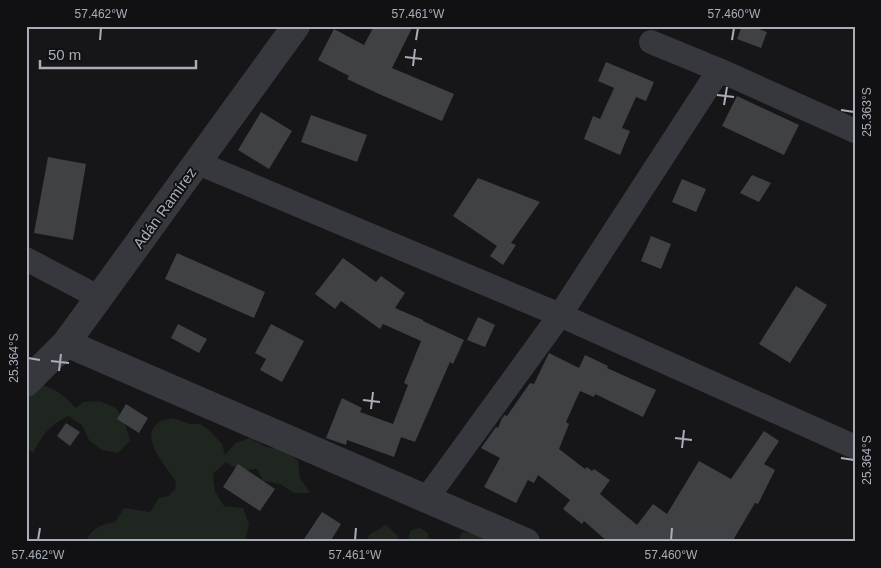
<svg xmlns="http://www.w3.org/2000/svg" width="881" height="568" font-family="Helvetica,sans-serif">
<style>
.green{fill:#1e261f}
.building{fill:#404145}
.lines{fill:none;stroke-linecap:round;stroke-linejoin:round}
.minor{stroke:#37383d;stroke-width:24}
.tertiary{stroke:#37383d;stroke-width:28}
.ticks{fill:none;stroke:#a8adb8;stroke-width:2}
.labels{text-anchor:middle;stroke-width:4;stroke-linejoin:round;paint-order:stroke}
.street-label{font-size:15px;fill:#a8adb8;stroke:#111113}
.neatline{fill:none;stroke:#a8adb8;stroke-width:2}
.ticks-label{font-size:12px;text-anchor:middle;fill:#a8adb8}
</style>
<rect width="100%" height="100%" fill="#161618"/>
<path class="green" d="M 31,384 C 54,386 60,392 76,408 L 83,402 L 100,401 L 116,408 L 125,423 L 130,441 L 118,453 L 102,450 L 89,440 L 82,425 L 68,416 C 48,427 44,433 33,453 L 26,448 L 26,387 Z
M 173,418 L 190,424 L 200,424 L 210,431 L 222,444 L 225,455 L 235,443 L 250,438 L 266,447 L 285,450 L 298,461 L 300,478 L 310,493 L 294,493 L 280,484 L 263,481 L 257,469 L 240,471 L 226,462 L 213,474 L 215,491 L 224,506 L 243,508 L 249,524 L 245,541 L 247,542 L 86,542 C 91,528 102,524 115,522 L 124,508 L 150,512 L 159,498 L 168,496 L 175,490 L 176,482 C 168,468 138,437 158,423 C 162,420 168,419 173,418 Z
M 386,525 L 399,537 L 396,542 L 366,542 L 370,534 Z
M 420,528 L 428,533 L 429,542 L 407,542 L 411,530 Z
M 462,532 L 480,534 L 495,542 L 458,542 Z"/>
<path class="building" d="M 374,26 L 413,26 L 392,68 L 454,94 L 442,121 L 379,94 L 347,79 L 349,76 L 318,60 L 334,29 L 364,45 Z
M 742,26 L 751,26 L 767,32 L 761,48 L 737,39 Z
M 606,62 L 654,82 L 646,101 L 636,97 L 622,128 L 630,131 L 620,155 L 584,139 L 593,116 L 600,119 L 614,88 L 598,81 Z
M 737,96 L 799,125 L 784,155 L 722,126 Z
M 261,112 L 292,131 L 269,169 L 238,150 Z
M 311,115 L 367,135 L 357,162 L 301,142 Z
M 48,157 L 86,164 L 73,240 L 34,233 Z
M 752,175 L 771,183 L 759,202 L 740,193 Z
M 478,178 L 540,202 L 511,243 L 516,245 L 503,265 L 490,256 L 497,246 L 453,216 Z
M 682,179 L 706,189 L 696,212 L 672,202 Z
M 651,236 L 671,244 L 661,269 L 641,261 Z
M 177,253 L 265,292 L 254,318 L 165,279 Z
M 343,258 L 376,282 L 381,276 L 405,293 L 395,308 L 423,320 L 423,321 L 464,340 L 453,364 L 450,362 L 415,442 L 401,437 L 394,457 L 347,440 L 346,445 L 326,438 L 342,398 L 362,408 L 360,412 L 393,424 L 408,385 L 404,383 L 421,341 L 383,324 L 380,329 L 341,301 L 335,309 L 315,294 Z
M 796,286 L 827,305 L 790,363 L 759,344 Z
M 478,317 L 495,325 L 485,347 L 467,340 Z
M 178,324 L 207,339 L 199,353 L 171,338 Z
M 271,324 L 304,341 L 282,382 L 260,370 L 266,359 L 255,353 Z
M 549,353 L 579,368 L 585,355 L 608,366 L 607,368 L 656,390 L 643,417 L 595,394 L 594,397 L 580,391 L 566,422 L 569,424 L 559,449 L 585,469 L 587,467 L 592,471 L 594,469 L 610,480 L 600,494 L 637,525 L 653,504 L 667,514 L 699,461 L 731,479 L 764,431 L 779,441 L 764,464 L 775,470 L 758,504 L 755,503 L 732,542 L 608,542 L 584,521 L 582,524 L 563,509 L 570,500 L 538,475 L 534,483 L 528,480 L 516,503 L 484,487 L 500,458 L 481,448 L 496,427 L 498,428 L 502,418 L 505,415 L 507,416 L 530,383 L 534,384 Z
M 126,404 L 148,418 L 139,433 L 117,419 Z
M 66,423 L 80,432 L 70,446 L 57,436 Z
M 238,464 L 275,489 L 260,511 L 223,487 Z
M 322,512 L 341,524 L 330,542 L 302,542 Z"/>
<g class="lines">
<path class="minor" d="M 651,42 L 719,70 L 855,131
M 198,163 L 560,315 L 855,447
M 26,259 L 100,298
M 427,498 L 560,315 L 719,70"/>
<path class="tertiary" d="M 66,343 L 526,542
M 26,383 L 66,343 L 296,26"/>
</g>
<path class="ticks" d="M 100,40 L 101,28M 416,40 L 418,28M 732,40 L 734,28M 405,57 L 422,59M 413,66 L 415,49M 717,95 L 734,97M 724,105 L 727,87M 841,110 L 854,112M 28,358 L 40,360M 51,361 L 69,363M 59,371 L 61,354M 363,400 L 380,402M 371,409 L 373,392M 675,438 L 692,440M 682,448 L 684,430M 841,458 L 854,460M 38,540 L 40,528M 355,540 L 356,528M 671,540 L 672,528"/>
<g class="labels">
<g class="street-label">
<text transform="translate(165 208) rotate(-54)" y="5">Adán Ramírez</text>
</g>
</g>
<rect width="881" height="568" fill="none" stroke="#111113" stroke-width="55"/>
<path d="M40 60v8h156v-8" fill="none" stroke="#a8adb8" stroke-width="2.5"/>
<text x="48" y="60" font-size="15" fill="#a8adb8" stroke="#111113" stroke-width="4" paint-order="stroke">50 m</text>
<rect x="28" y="28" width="826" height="512" class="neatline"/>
<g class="ticks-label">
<text x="101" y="18">57.462°W</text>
<text x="418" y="18">57.461°W</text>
<text x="734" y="18">57.460°W</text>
<text transform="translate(867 112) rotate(-90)" y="4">25.363°S</text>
<text transform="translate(14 358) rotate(-90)" y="4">25.364°S</text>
<text transform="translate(867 460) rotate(-90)" y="4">25.364°S</text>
<text x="38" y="559">57.462°W</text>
<text x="355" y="559">57.461°W</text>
<text x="671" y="559">57.460°W</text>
</g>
</svg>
